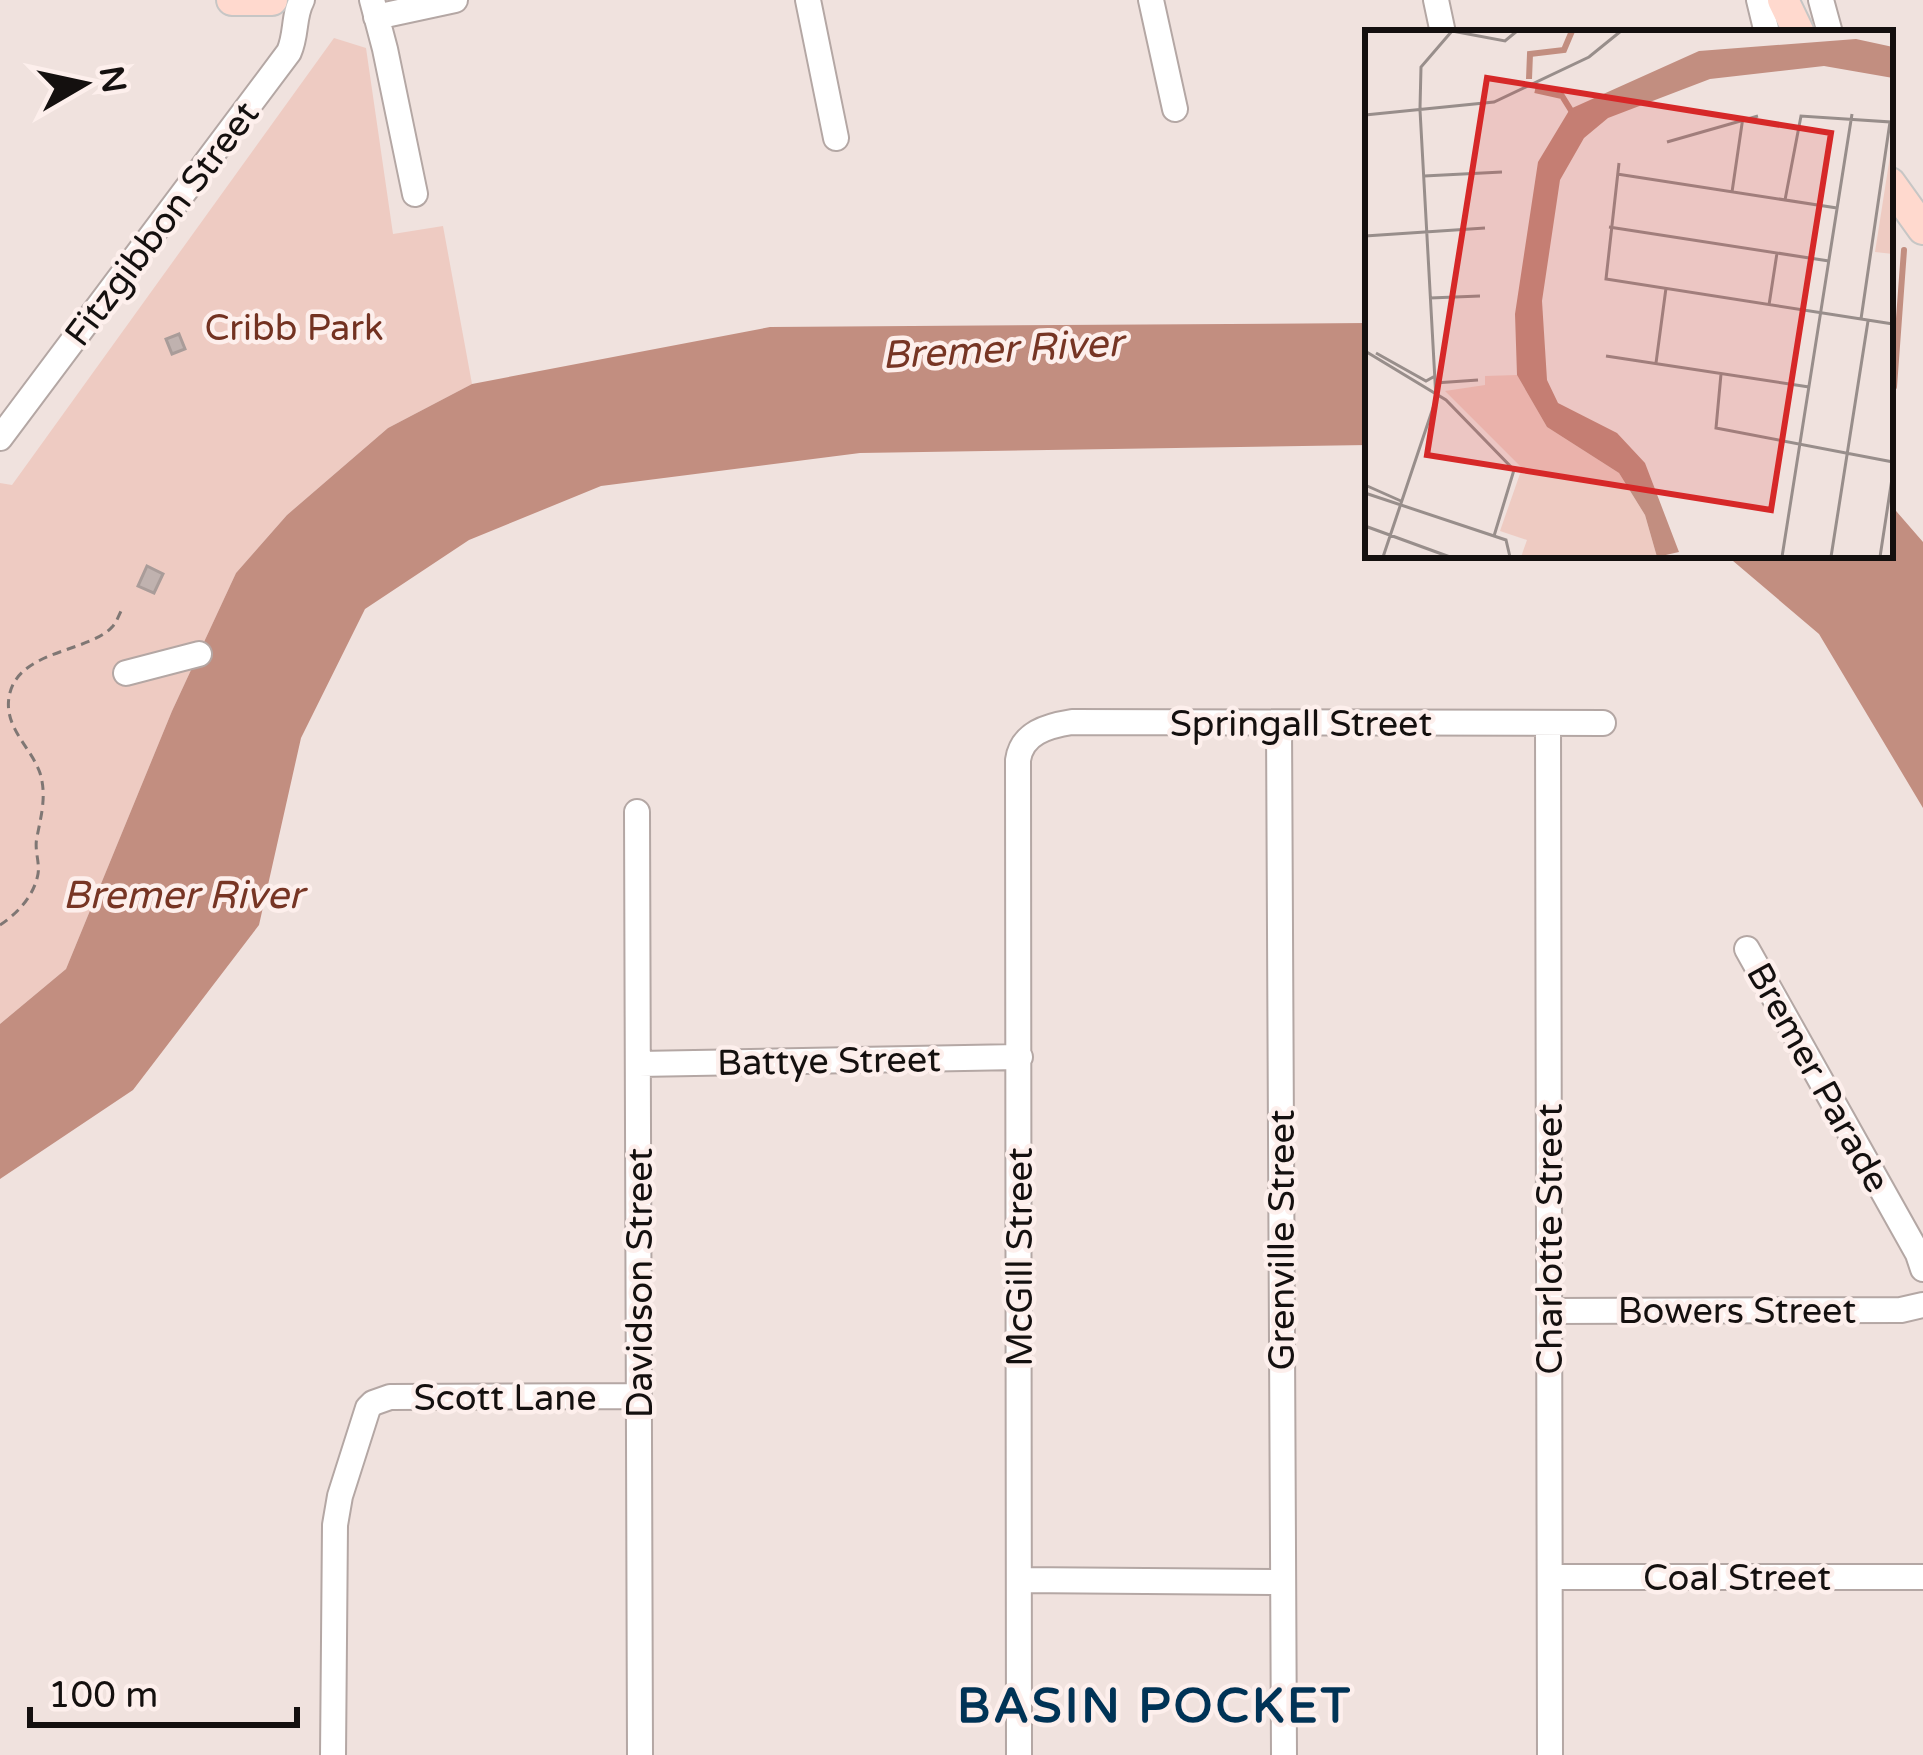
<svg xmlns="http://www.w3.org/2000/svg" width="1923" height="1755" font-family="'Varela Round',sans-serif">
<style>
.green{fill:#eecbc2}
.water{fill:#c28e80}
.lines{fill:none;stroke-linecap:round;stroke-linejoin:round}
.stream{stroke:#c28e80;stroke-width:6}
.building{fill:#c0b2af;stroke:#a99c99;stroke-width:3}
.minor-casing{stroke:#b4a7a4;stroke-width:28}
.major-casing{stroke:#c7c6c5;stroke-width:34}
.path{stroke:#7f7774;stroke-width:3;stroke-dasharray:9 6;stroke-linecap:butt}
.minor{stroke:#fff;stroke-width:24}
.major{stroke:#ffd9ce;stroke-width:30}
.labels{text-anchor:middle;stroke-width:9;stroke-linejoin:round;paint-order:stroke}
.street-label{font-size:36px;fill:#14100f;stroke:#fdefec}
.park-label{font-size:36px;fill:#733221;stroke:#fdefec}
.water-label{font-size:39px;font-style:italic;fill:#773524;stroke:#fdefec}
.district-label{font-size:48px;font-weight:bold;letter-spacing:3px;fill:#003356;stroke:#fdefec}
.inset-river{fill:none;stroke:#c28e80;stroke-width:6}
.inset-road{fill:none;stroke:#988e8b;stroke-width:3}
.view{fill:#d62828;fill-opacity:0.15;stroke:#d62828;stroke-width:6}
.inset-edge{fill:none;stroke:#14100f;stroke-width:6}
</style>
<rect width="100%" height="100%" fill="#f0e2de"/>
<path class="green" d="M 334,38 L 366,48 L 393,234 L 443,226 L 472,384 L 388,428 L 287,515 L 236,573 L 172,711 L 66,969 L 0,1024 L 0,483 L 12,485 Z"/>
<path class="water" d="M 1368,323 L 1368,445 L 860,453 L 601,486 L 469,540 L 365,609 L 301,738 L 259,925 L 133,1090 L 0,1179 L 0,1024 L 66,969 L 172,711 L 236,573 L 287,515 L 388,428 L 472,384 L 770,327 Z
M 1890,504 L 1923,542 L 1923,808 L 1819,634 L 1726,555 L 1890,555 Z"/>
<g class="lines">
<path class="stream" d="M 1890,390 L 1894,387 L 1904,250"/>
</g>
<path class="building" d="M 179,334 L 185,349 L 172,354 L 166,339 Z
M 147,566 L 163,574 L 154,593 L 138,586 Z"/>
<g class="lines">
<defs>
<path id="minor" d="M 372,0 L 385,49 L 415,194
M 808,0 L 836,138
M 1151,0 L 1175,109
M 1436,0 L 1443,33
M 1759,0 L 1767,33
M 1821,0 L 1830,33
M 376,17 L 455,0
M 0,438 L 289,52 C 297,34 293,16 302,0
M 126,673 L 199,654
M 1548,723 L 1550,1755
M 1279,724 L 1284,1755
M 637,812 L 640,1755
M 1747,949 L 1918,1254 L 1923,1269
M 639,1064 L 1020,1057
M 1550,1311 L 1901,1310 L 1923,1305
M 1550,1577 L 1923,1577
M 1019,1580 L 1283,1582
M 333,1755 L 335,1525 L 340,1496 L 368,1408 L 373,1403 L 390,1397 L 638,1396
M 1019,1755 L 1018,760 C 1022,733 1047,726 1072,722 L 1603,723"/>
<path id="major" d="M 232,0 L 272,0
M 1783,0 L 1799,33
M 1890,183 L 1923,229"/>
</defs>
<use href="#minor" class="minor-casing"/>
<use href="#major" class="major-casing"/>
<path class="path" d="M 0,925 C 17,914 34,896 38,874 C 40,862 34,850 37,837 C 41,816 47,796 40,773 C 31,747 4,728 9,697 C 17,649 90,653 113,626 C 117,621 119,615 122,609"/>
<use href="#minor" class="minor"/>
<use href="#major" class="major"/>
</g>
<g class="labels">
<g class="street-label">
<text transform="translate(161 223) rotate(-53)" y="13">Fitzgibbon Street</text>
<text x="1301" y="736">Springall Street</text>
<text transform="translate(829 1060) rotate(-1)" y="13">Battye Street</text>
<text transform="translate(1819 1077) rotate(61)" y="13">Bremer Parade</text>
<text transform="translate(1549 1239) rotate(-90)" y="13">Charlotte Street</text>
<text transform="translate(1281 1240) rotate(-90)" y="13">Grenville Street</text>
<text transform="translate(1019 1257) rotate(-90)" y="13">McGill Street</text>
<text transform="translate(639 1283) rotate(-90)" y="13">Davidson Street</text>
<text x="1737" y="1323">Bowers Street</text>
<text x="505" y="1410">Scott Lane</text>
<text x="1737" y="1590">Coal Street</text>
</g>
<g class="park-label">
<text x="294" y="340">Cribb Park</text>
</g>
<g class="water-label">
<text transform="translate(1002 348) rotate(-3)" y="14">Bremer River</text>
<text x="183" y="908">Bremer River</text>
</g>
<g class="district-label">
<text x="1155" y="1722">BASIN POCKET</text>
</g>
</g>
<g transform="translate(1365 30)">
<rect width="528" height="528" fill="#f0e2de"/>
<path d="M 528,107 L 528,224 L 510,222 ZM 152,345 L 182,397 L 254,443 L 280,485 L 292,527 L 156,527 L 162,510 L 135,501 L 157,438 L 80,361 L 120,355 L 120,346 Z" fill="#eecbc2"/>
<path d="M 491,9 L 528,17 L 528,48 L 459,36 L 345,49 L 243,88 L 219,108 L 195,150 L 177,271 L 182,350 L 193,373 L 252,403 L 280,433 L 314,522 L 292,527 L 280,485 L 254,443 L 182,397 L 152,345 L 150,284 L 173,132 L 205,79 L 334,21 Z" fill="#c28e80"/>
<path class="inset-river" d="M 164,49 L 165,24 L 199,20 L 207,1M 170,60 L 197,66 L 207,82"/>
<path class="inset-road" d="M 87,1 L 140,11 L 152,1M 55,78 L 56,37 L 87,1M 0,85 L 129,72 L 224,27 L 256,1M 302,112 L 393,86M 254,133 L 241,249 L 528,294M 252,144 L 472,178M 59,146 L 137,142M 367,162 L 378,87M 420,170 L 436,86 L 525,92 L 496,289M 244,197 L 464,231M 0,206 L 120,198M 0,261 L 0,313M 65,268 L 115,266M 404,275 L 412,223M 0,321 L 81,370 L 149,440 L 129,506M 11,323 L 61,351 L 70,346M 241,326 L 444,357M 291,333 L 301,258M 356,344 L 351,398 L 528,432M 70,353 L 113,350M 0,455 L 36,471M 0,463 L 141,510 L 145,527M 0,496 L 85,527M 18,527 L 71,369 L 55,80M 417,527 L 487,84M 466,527 L 503,291M 515,527 L 528,442"/>
<path class="view" d="M 122,48 L 466,103 L 406,480 L 62,425 Z"/>
<rect width="528" height="528" class="inset-edge"/>
</g>
<g transform="translate(84 84) rotate(81)" stroke="#fdefec" stroke-width="9" paint-order="stroke">
<path d="M0-9L21 45L0 30L-21 45Z" fill="#14100f"/>
<text y="-18" font-size="33" font-weight="bold" text-anchor="middle" fill="#14100f">N</text>
</g>
<path d="M30 1707v18h267v-18" fill="none" stroke="#14100f" stroke-width="6"/>
<text x="48" y="1707" font-size="36" fill="#14100f" stroke="#fdefec" stroke-width="9" paint-order="stroke">100 m</text>
</svg>
